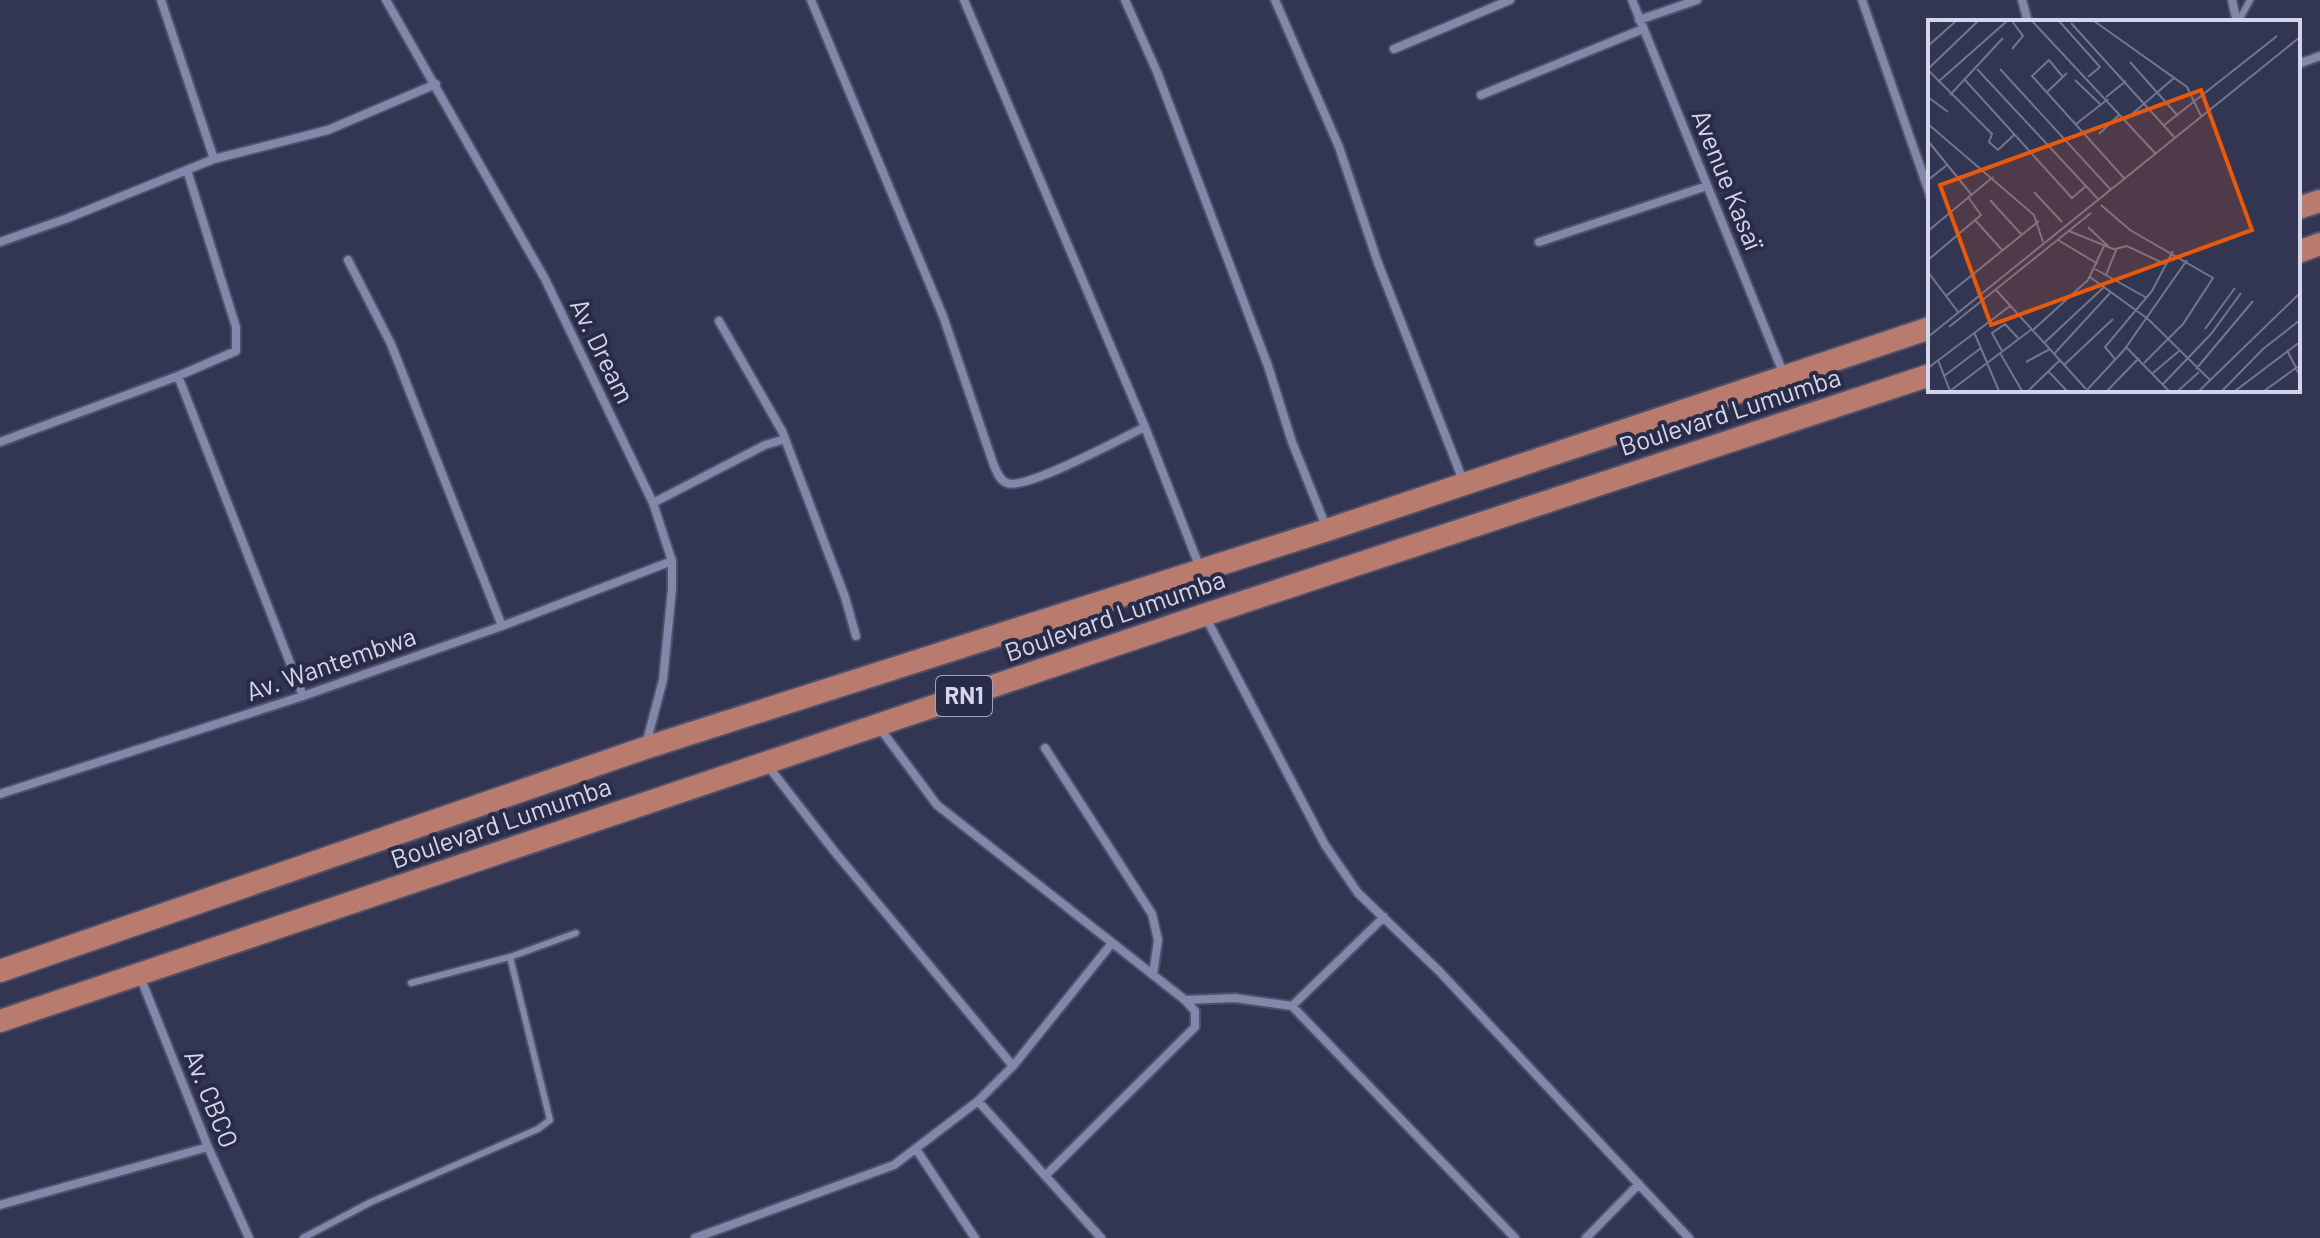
<svg xmlns="http://www.w3.org/2000/svg" width="2320" height="1238" font-family="Barlow,sans-serif">
<style>
.lines{fill:none;stroke-linecap:round;stroke-linejoin:round}
.service-casing{stroke:#4f516a;stroke-width:10}
.minor-casing{stroke:#4f516a;stroke-width:12}
.trunk-casing{stroke:#4f516a;stroke-width:26}
.service{stroke:#8387a9;stroke-width:6}
.minor{stroke:#8387a9;stroke-width:8}
.trunk{stroke:#b87b6e;stroke-width:22}
.labels{text-anchor:middle;stroke-width:8;stroke-linejoin:round;paint-order:stroke}
.shield{fill:#292c48;stroke:#a1a4b9;stroke-width:2}
.shield-label{font-size:24px;font-weight:bold;fill:#d4d7e9}
.street-label{font-size:26px;fill:#d4d7e9;stroke:#292c48}
.inset-road{fill:none;stroke:#73768f;stroke-width:2}
.view{fill:#e8590c;fill-opacity:0.15;stroke:#e8590c;stroke-width:4}
.inset-edge{fill:none;stroke:#d4d7e9;stroke-width:4}
</style>
<rect width="100%" height="100%" fill="#333653"/>
<g class="lines">
<defs>
<path id="service" d="M 2238,22 L 2250,0
M 411,983 L 510,957 L 576,933
M 303,1238 L 371,1202 L 538,1129 L 550,1120 L 510,957"/>
<path id="minor" d="M 161,0 L 214,159
M 386,0 L 545,279 L 653,503 L 672,561 L 672,589 L 663,680 L 646,744
M 811,0 L 943,316 L 993,463 C 996,470 999,480 1007,483 C 1025,491 1122,438 1145,427
M 964,0 L 1145,427 L 1200,568
M 1125,0 L 1157,72 L 1268,366 L 1292,442 L 1327,529
M 1275,0 L 1339,147 L 1378,263 L 1464,483
M 1632,0 L 1784,375
M 1862,0 L 1930,195
M 2022,0 L 2028,22
M 2232,0 L 2237,22
M 1639,20 L 1697,0
M 1394,49 L 1510,0
M 2298,64 L 2320,56
M 1481,95 L 1643,29
M 0,242 L 68,218 L 214,159 L 328,130 L 436,84
M 1539,242 L 1707,186
M 348,260 L 391,344 L 502,626
M 719,321 L 782,431 L 845,597 L 856,636
M 178,376 L 303,696
M 0,442 L 178,376 L 236,351 L 236,327 L 187,170
M 653,503 L 765,445 L 785,439
M 1205,616 L 1325,845 L 1358,893 L 1439,971 L 1689,1238
M 879,727 L 937,805 L 1185,1000 L 1195,1011 L 1195,1027 L 1045,1176
M 1045,748 L 1152,914 L 1158,940 L 1153,975
M 768,766 L 834,851 L 1013,1066
M 0,794 L 303,696 L 502,626 L 672,561
M 139,974 L 208,1147 L 249,1238
M 1185,1000 L 1235,998 L 1292,1006 L 1515,1238
M 1292,1006 L 1384,917
M 978,1101 L 1101,1238
M 916,1149 L 975,1238
M 0,1205 L 208,1147
M 695,1238 L 894,1165 L 978,1101 L 1013,1066 L 1112,943
M 1586,1238 L 1639,1184"/>
<path id="trunk" d="M 2298,208 L 2320,201
M 2298,252 L 2320,244
M 0,971 L 645,748 L 1327,530 L 1930,328
M 0,1021 L 1204,615 L 1930,375"/>
</defs>
<use href="#service" class="service-casing"/>
<use href="#minor" class="minor-casing"/>
<use href="#trunk" class="trunk-casing"/>
<use href="#service" class="service"/>
<use href="#minor" class="minor"/>
<use href="#trunk" class="trunk"/>
</g>
<g class="labels">
<rect class="shield" x="936" y="676" width="56" height="40" rx="6"/>
<g class="shield-label">
<text x="964" y="704">RN1</text>
</g>
<g class="street-label">
<text transform="translate(1727 180) rotate(68)" y="9">Avenue Kasaï</text>
<text transform="translate(602 351) rotate(64)" y="9">Av. Dream</text>
<text transform="translate(1730 412) rotate(-18)" y="9">Boulevard Lumumba</text>
<text transform="translate(1115 616) rotate(-19)" y="9">Boulevard Lumumba</text>
<text transform="translate(331 664) rotate(-19)" y="9">Av. Wantembwa</text>
<text transform="translate(501 823) rotate(-19)" y="9">Boulevard Lumumba</text>
<text transform="translate(211 1099) rotate(68)" y="9">Av. CBCO</text>
</g>
</g>
<g transform="translate(1928 20)">
<rect width="372" height="372" fill="#333653"/>
<path class="inset-road" d="M 84,1 L 95,16 L 84,29M 104,1 L 228,134M 131,1 L 172,47 L 160,57M 166,1 L 259,67 L 273,96M 143,3 L 247,118M 0,26 L 28,1M 202,42 L 250,96M 0,49 L 50,1M 49,49 L 170,179M 72,49 L 183,170M 0,50 L 64,114 L 61,122 L 70,130 L 87,114M 135,57 L 121,40 L 104,56 L 196,158M 37,60 L 144,178 L 158,166M 147,60 L 172,84M 10,62 L 79,1M 118,73 L 139,53M 22,75 L 75,18M 0,77 L 20,92M 178,77 L 198,61M 197,100 L 246,58M 0,104 L 106,195 L 115,222M 148,104 L 180,79M 235,106 L 349,16M 171,114 L 192,94M 0,121 L 43,174M 0,160 L 19,145M 106,172 L 134,202M 62,180 L 94,215M 173,185 L 202,210 L 285,258 L 255,304 L 216,343M 47,200 L 75,231M 160,207 L 182,228M 0,211 L 65,157M 141,211 L 188,230 L 178,255M 130,220 L 170,244M 187,229 L 199,226 L 239,245M 0,240 L 53,195 L 40,177M 167,249 L 219,278M 0,252 L 30,292M 162,257 L 220,299 L 282,360M 68,270 L 158,369M 18,276 L 111,201M 21,307 L 163,193M 277,309 L 307,268M 105,310 L 160,260 L 176,226M 46,312 L 71,371M 0,317 L 372,17M 116,323 L 176,267M 198,327 L 241,371M 359,330 L 372,356M 74,331 L 64,313 L 77,304 L 90,318M 72,333 L 94,371M 126,334 L 182,273M 187,339 L 177,327 L 224,271 L 245,231M 10,340 L 22,371M 98,342 L 122,329M 136,345 L 185,299M 0,348 L 82,286M 268,349 L 325,281M 120,351 L 139,371M 225,353 L 251,331M 16,356 L 53,328M 235,364 L 283,314 L 313,273M 159,370 L 196,330 L 259,240M 22,371 L 104,309M 100,371 L 132,340M 179,371 L 211,338M 250,371 L 271,352M 271,371 L 372,273M 294,371 L 335,329 L 372,300M 307,371 L 372,322M 336,371 L 372,345"/>
<path class="view" d="M 273,70 L 324,210 L 63,305 L 12,165 Z"/>
<rect width="372" height="372" class="inset-edge"/>
</g>
</svg>
